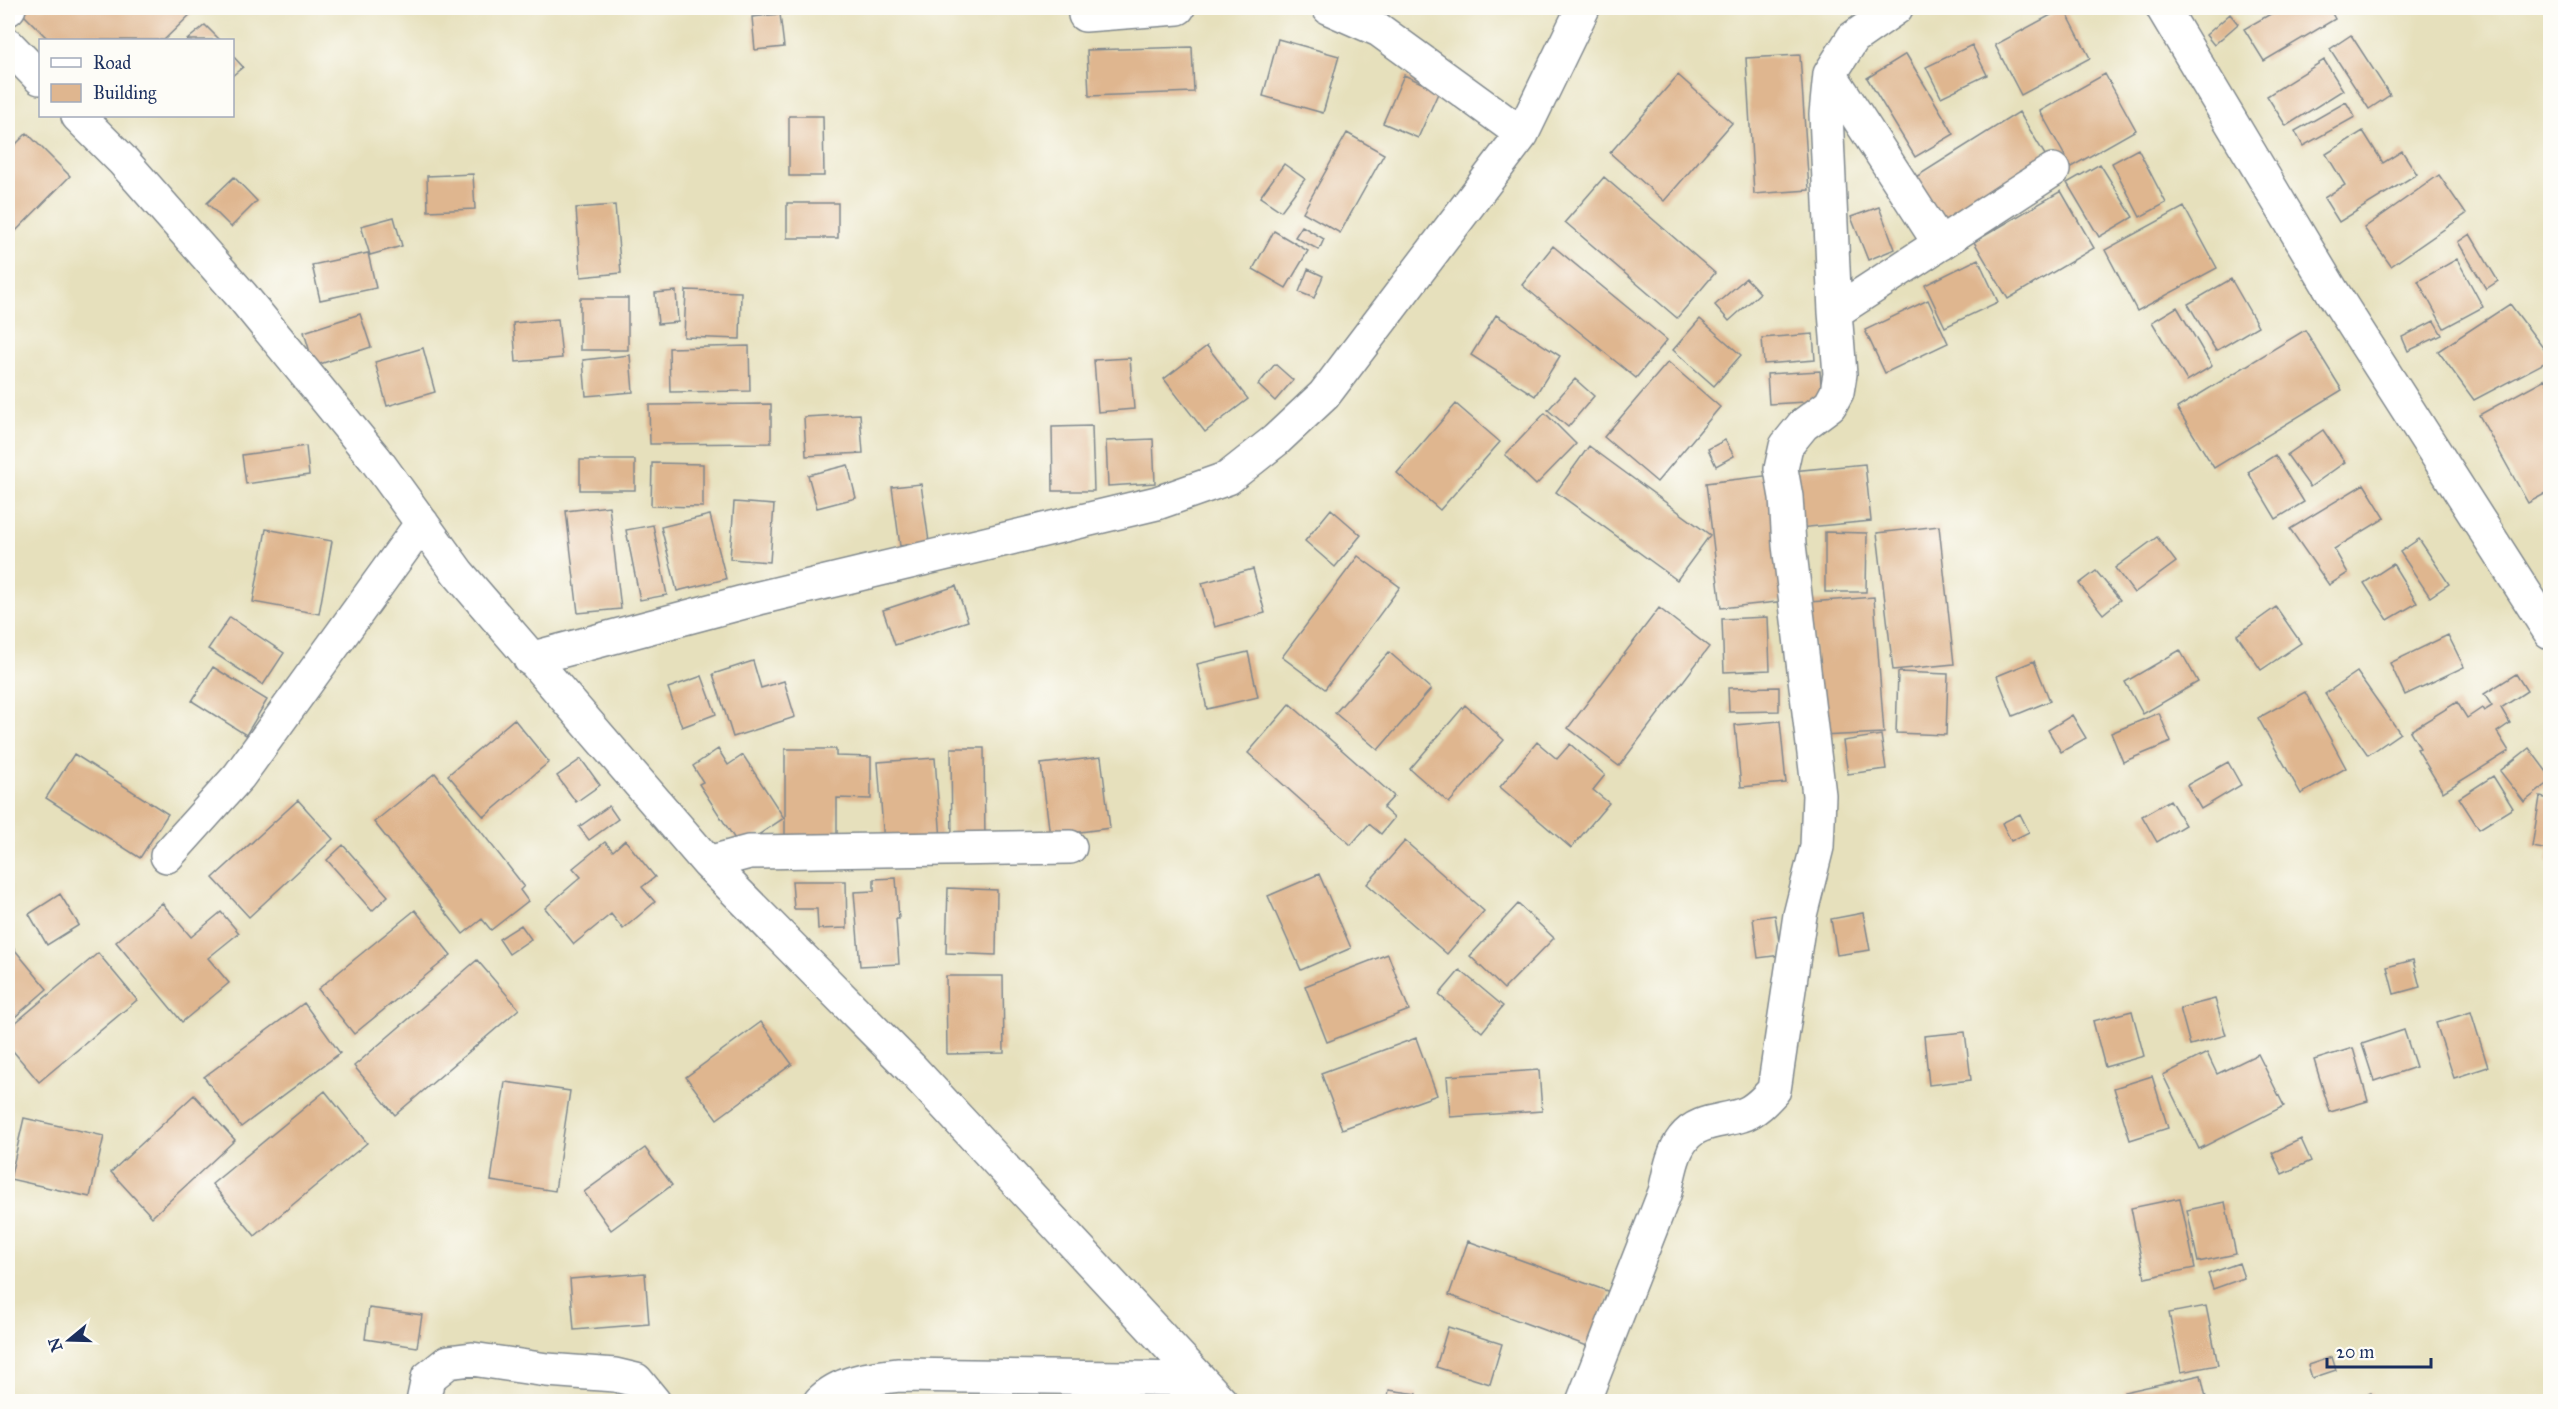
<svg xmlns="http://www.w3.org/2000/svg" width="2558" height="1409" font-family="'IM FELL Great Primer',serif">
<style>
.building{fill:#dfb68f}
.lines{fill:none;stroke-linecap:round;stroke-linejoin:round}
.minor-casing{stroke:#80888d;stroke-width:36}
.trunk-casing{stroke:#80888d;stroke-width:36}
.minor{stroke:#fff;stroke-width:33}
.trunk{stroke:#fff;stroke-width:33}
</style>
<rect width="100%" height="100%" fill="#fdfcf7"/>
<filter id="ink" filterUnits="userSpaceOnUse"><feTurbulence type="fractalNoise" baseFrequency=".0167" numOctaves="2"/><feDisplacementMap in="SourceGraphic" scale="12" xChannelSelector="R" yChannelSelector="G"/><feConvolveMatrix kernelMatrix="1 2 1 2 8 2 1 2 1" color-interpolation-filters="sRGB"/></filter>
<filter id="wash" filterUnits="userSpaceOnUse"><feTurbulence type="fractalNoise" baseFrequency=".008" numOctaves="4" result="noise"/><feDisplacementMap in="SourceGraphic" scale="24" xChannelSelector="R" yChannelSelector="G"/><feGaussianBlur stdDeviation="1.35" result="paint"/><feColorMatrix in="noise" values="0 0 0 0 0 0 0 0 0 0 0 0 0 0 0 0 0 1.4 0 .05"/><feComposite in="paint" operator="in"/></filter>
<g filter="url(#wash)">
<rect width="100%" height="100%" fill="#e6e0bc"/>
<g id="blocks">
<path class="building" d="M 28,8 L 197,8 L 164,40 L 49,40 L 22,13 Z
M 2064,8 L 2090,58 L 2021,95 L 1995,45 Z
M 2281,8 L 2329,8 L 2335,19 L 2264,61 L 2244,29 Z
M 780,14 L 784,47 L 755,50 L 752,17 Z
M 2230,14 L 2238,24 L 2214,45 L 2206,35 Z
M 205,25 L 220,40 L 187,40 Z
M 2351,35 L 2390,95 L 2369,109 L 2330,49 Z
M 1278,39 L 1339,56 L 1323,113 L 1263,96 Z
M 1972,45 L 1987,75 L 1941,97 L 1926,67 Z
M 1192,47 L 1194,92 L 1089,96 L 1087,50 Z
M 1906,54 L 1954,134 L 1915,157 L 1867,78 Z
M 232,55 L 243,67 L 232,76 Z
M 1800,55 L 1809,190 L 1754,194 L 1746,58 Z
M 2324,60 L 2343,90 L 2286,126 L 2267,96 Z
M 2105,74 L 2136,130 L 2071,167 L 2040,111 Z
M 1404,75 L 1439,91 L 1418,138 L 1383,123 Z
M 1678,75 L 1732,123 L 1664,201 L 1610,153 Z
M 2346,102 L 2355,117 L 2303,146 L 2295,131 Z
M 2019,112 L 2050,163 L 1943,231 L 1911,180 Z
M 789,116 L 823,116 L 824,176 L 789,176 Z
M 2363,131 L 2383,163 L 2402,151 L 2417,174 L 2339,222 L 2324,198 L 2345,185 L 2326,154 Z
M 27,133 L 70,176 L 9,238 L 8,152 Z
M 1347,133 L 1384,154 L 1340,233 L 1303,212 Z
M 2138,149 L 2166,203 L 2140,217 L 2112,163 Z
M 1284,164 L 1305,179 L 1281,211 L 1260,197 Z
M 2100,164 L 2133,217 L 2099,237 L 2067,183 Z
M 473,174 L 475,209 L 428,211 L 427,176 Z
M 2439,175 L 2466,214 L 2391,266 L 2364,228 Z
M 234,177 L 257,201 L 231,227 L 207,203 Z
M 1604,177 L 1715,273 L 1677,318 L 1565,222 Z
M 2061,191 L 2094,248 L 2008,299 L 1974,242 Z
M 787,203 L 838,203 L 838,238 L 787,238 Z
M 615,205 L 621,273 L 581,277 L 576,208 Z
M 1879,207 L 1895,249 L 1868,260 L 1851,217 Z
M 2184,207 L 2217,268 L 2137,311 L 2105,250 Z
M 394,217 L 402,246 L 370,255 L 361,226 Z
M 1302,226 L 1324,239 L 1319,250 L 1295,237 Z
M 1274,231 L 1308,251 L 1286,288 L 1253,269 Z
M 2470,234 L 2498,281 L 2486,289 L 2458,242 Z
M 1553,246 L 1667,340 L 1636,378 L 1522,285 Z
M 368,253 L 376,288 L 320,300 L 312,265 Z
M 1978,259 L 1998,302 L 1945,327 L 1925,285 Z
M 2457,259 L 2483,307 L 2444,328 L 2418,281 Z
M 1308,269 L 1323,276 L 1314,298 L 1299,292 Z
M 1746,278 L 1760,293 L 1729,321 L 1715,305 Z
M 2231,279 L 2258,326 L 2216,351 L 2188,304 Z
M 686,290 L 741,292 L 740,339 L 684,337 Z
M 676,291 L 678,322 L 658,324 L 655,293 Z
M 580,298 L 628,298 L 628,350 L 580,350 Z
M 1928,300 L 1948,343 L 1885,373 L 1865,330 Z
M 2510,304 L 2550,357 L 2550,360 L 2474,400 L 2438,351 Z
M 2177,307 L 2212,366 L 2187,381 L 2152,322 Z
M 360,314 L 371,347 L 314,366 L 304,332 Z
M 1496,315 L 1560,356 L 1535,396 L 1471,355 Z
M 558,319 L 562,358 L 516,362 L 513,323 Z
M 1700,319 L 1741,355 L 1714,386 L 1673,350 Z
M 2434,321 L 2442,335 L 2408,351 L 2402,337 Z
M 2305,330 L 2342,390 L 2214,468 L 2177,408 Z
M 1813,334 L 1815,360 L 1764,364 L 1762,338 Z
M 749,346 L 750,391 L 670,392 L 669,348 Z
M 1207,346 L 1248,399 L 1205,432 L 1164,379 Z
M 423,348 L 435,392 L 387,406 L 375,362 Z
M 630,355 L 633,392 L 586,396 L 583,360 Z
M 1130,358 L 1134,409 L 1098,412 L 1094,360 Z
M 1668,362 L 1720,407 L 1657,482 L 1604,437 Z
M 1275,364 L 1293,380 L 1275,401 L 1258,385 Z
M 1820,371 L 1822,401 L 1769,404 L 1767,374 Z
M 1575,379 L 1594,396 L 1568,427 L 1548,410 Z
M 2545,379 L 2550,389 L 2550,491 L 2528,503 L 2479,415 Z
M 771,404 L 771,443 L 650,444 L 649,405 Z
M 1456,404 L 1500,442 L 1440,510 L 1397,473 Z
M 1545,413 L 1576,444 L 1536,485 L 1505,455 Z
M 860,414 L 863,453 L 806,456 L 804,417 Z
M 1092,426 L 1094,491 L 1053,491 L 1052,427 Z
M 2323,430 L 2345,462 L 2310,487 L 2287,455 Z
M 1153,439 L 1155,483 L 1108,486 L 1106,441 Z
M 1725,440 L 1734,456 L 1716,466 L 1708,449 Z
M 306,446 L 309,475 L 246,484 L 242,455 Z
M 1589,446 L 1710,535 L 1677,580 L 1556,492 Z
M 2275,455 L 2304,502 L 2276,519 L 2248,472 Z
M 580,460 L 635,460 L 635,490 L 580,490 Z
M 652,463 L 703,464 L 703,507 L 651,506 Z
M 1865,464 L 1871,521 L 1798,528 L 1792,471 Z
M 848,465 L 856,498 L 817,508 L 808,475 Z
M 1772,475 L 1786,601 L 1721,608 L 1706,483 Z
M 921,484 L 929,542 L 900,546 L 892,487 Z
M 2364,484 L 2385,518 L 2334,549 L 2348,573 L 2329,585 L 2290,529 Z
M 734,502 L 774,505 L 770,562 L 730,559 Z
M 609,506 L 621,609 L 578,613 L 566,511 Z
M 1331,509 L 1361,535 L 1335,567 L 1305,541 Z
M 710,515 L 726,579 L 677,591 L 661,527 Z
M 653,525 L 667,595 L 640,600 L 626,530 Z
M 1939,526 L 1954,664 L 1893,670 L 1877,533 Z
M 266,529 L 332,541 L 319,614 L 253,602 Z
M 1825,532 L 1867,533 L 1866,592 L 1825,592 Z
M 2157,537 L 2176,562 L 2134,593 L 2115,568 Z
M 2419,539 L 2449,584 L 2430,597 L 2400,552 Z
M 1358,556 L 1400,587 L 1325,689 L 1282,657 Z
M 2393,564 L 2417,603 L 2388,620 L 2364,583 Z
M 1253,569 L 1265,613 L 1215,627 L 1202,583 Z
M 2096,571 L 2120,600 L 2103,614 L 2079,584 Z
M 956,586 L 968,621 L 895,645 L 883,610 Z
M 1874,597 L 1884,733 L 1820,736 L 1810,602 Z
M 2276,607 L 2301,643 L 2261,670 L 2237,635 Z
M 1659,608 L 1709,647 L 1619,766 L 1568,728 Z
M 230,617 L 284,653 L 263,685 L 208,649 Z
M 1768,617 L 1770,670 L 1724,672 L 1722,619 Z
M 2448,635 L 2464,667 L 2405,695 L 2390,663 Z
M 2180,650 L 2198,682 L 2143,714 L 2125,682 Z
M 1248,652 L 1258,697 L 1207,709 L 1197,664 Z
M 1389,652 L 1431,689 L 1378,750 L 1335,713 Z
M 753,661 L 761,688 L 784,681 L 795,717 L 733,737 L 713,674 Z
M 2034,661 L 2050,701 L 2013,716 L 1997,676 Z
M 213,667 L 267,700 L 246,735 L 192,701 Z
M 1898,672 L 1948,674 L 1946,735 L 1896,733 Z
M 2357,672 L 2400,733 L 2368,755 L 2325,694 Z
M 2516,674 L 2527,691 L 2501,708 L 2510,723 L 2497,732 L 2509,751 L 2443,792 L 2417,749 L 2420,748 L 2410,731 L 2457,702 L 2467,718 L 2482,708 L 2484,711 L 2492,706 L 2484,694 Z
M 702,676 L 716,714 L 682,727 L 668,688 Z
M 1779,687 L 1779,711 L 1729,712 L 1728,688 Z
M 2305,692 L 2346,768 L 2301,794 L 2258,718 Z
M 1290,704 L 1394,796 L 1383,808 L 1394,818 L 1381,834 L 1369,824 L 1351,845 L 1248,753 Z
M 1465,705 L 1504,740 L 1449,803 L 1410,769 Z
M 2159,713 L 2171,742 L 2123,762 L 2111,733 Z
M 2072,715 L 2086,738 L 2061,752 L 2048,730 Z
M 514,719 L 549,762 L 484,817 L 448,775 Z
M 1780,721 L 1786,783 L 1741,787 L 1735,725 Z
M 1881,735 L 1886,769 L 1848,774 L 1843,741 Z
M 1537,742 L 1557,759 L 1570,744 L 1605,775 L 1593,790 L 1609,803 L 1571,848 L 1500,787 Z
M 951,748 L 984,748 L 985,843 L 952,843 Z
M 2529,748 L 2550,776 L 2550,782 L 2524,802 L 2500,771 Z
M 718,749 L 728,765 L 743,755 L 784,818 L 740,847 L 699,784 L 703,782 L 693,766 Z
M 785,749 L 836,749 L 836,756 L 871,757 L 871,799 L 837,798 L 837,844 L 785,844 Z
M 74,754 L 168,814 L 140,858 L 46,798 Z
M 1101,757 L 1110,828 L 1050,836 L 1041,764 Z
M 8,758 L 14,759 L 8,784 Z
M 935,758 L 941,840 L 884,844 L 878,762 Z
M 581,759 L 600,785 L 576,802 L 557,776 Z
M 2228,762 L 2241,785 L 2201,809 L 2187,785 Z
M 435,773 L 524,886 L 520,890 L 528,901 L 491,930 L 482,919 L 463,934 L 374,822 Z
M 2493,776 L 2513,808 L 2479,829 L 2459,798 Z
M 2540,797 L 2550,799 L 2550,863 L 2547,862 L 2549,850 L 2532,847 Z
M 298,800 L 333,839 L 249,917 L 213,878 Z
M 2170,800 L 2185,825 L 2157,842 L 2142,816 Z
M 609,806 L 618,819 L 589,840 L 579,827 Z
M 2020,814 L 2029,832 L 2011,841 L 2002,823 Z
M 625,840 L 655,877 L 642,887 L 655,902 L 623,929 L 611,914 L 574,944 L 545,908 L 581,877 L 573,868 L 605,842 L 613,851 Z
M 1405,841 L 1484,911 L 1447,954 L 1367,884 Z
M 343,845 L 388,896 L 372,911 L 327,860 Z
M 1319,874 L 1351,948 L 1301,970 L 1268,896 Z
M 896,878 L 899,919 L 896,919 L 899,964 L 860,966 L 854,892 L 874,891 L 874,879 Z
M 792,881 L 846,881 L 847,928 L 818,929 L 817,909 L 794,909 Z
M 948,888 L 997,890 L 996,955 L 946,953 Z
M 60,894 L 79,925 L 47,945 L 29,914 Z
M 162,903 L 191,937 L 221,912 L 239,933 L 208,958 L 229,983 L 182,1022 L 116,942 Z
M 1518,904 L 1554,938 L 1504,989 L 1470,956 Z
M 415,910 L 451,955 L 354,1034 L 318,989 Z
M 1863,913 L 1870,950 L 1837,955 L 1831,919 Z
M 1775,915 L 1781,955 L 1758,958 L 1753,918 Z
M 521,925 L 531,939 L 509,954 L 499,939 Z
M 10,944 L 47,989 L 8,1023 L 8,946 Z
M 98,953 L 137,1000 L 39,1082 L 8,1045 L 8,1029 Z
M 1388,954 L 1409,1010 L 1327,1042 L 1305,986 Z
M 477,960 L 519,1009 L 395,1115 L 354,1066 Z
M 2413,960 L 2420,987 L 2394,994 L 2387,967 Z
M 1460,970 L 1503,1006 L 1482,1032 L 1439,995 Z
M 946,976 L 1003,976 L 1004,1053 L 947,1054 Z
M 2215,999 L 2226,1035 L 2190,1045 L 2180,1008 Z
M 304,1003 L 340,1053 L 241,1127 L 204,1077 Z
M 2132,1011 L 2144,1056 L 2105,1067 L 2093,1021 Z
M 2471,1012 L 2488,1067 L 2454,1078 L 2436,1023 Z
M 761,1022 L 792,1064 L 717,1119 L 686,1077 Z
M 2404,1030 L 2416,1067 L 2374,1081 L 2362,1044 Z
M 1965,1032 L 1971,1080 L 1929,1085 L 1924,1036 Z
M 1416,1038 L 1437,1095 L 1342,1129 L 1321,1073 Z
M 2353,1048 L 2368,1101 L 2330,1112 L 2314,1060 Z
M 2207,1053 L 2217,1074 L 2258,1054 L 2284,1106 L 2199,1149 L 2163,1075 Z
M 1539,1070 L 1542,1111 L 1450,1117 L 1447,1076 Z
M 2152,1076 L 2168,1128 L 2130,1140 L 2114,1088 Z
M 505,1082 L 570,1091 L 555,1191 L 491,1181 Z
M 325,1091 L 367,1143 L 255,1236 L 212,1184 Z
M 194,1095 L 235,1140 L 152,1217 L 111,1172 Z
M 24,1118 L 104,1136 L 90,1197 L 10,1179 Z
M 2301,1139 L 2311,1161 L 2282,1174 L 2272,1153 Z
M 645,1148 L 672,1185 L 611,1230 L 584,1192 Z
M 2180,1198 L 2195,1268 L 2145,1278 L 2131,1208 Z
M 2225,1202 L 2236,1254 L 2198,1262 L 2187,1210 Z
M 1468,1241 L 1610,1292 L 1590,1347 L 1449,1295 Z
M 2239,1263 L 2244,1278 L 2213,1289 L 2208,1274 Z
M 645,1273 L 649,1324 L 574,1330 L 570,1279 Z
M 2206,1306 L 2218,1365 L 2181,1372 L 2169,1313 Z
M 369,1308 L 422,1315 L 417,1347 L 365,1339 Z
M 1448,1327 L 1502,1344 L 1490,1384 L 1436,1367 Z
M 2332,1357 L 2336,1370 L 2312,1378 L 2308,1365 Z
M 2201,1375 L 2207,1402 L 2126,1402 L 2124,1392 Z
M 1389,1390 L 1417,1394 L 1416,1402 L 1387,1402 Z
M 2371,1393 L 2373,1402 L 2348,1402 L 2348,1401 Z"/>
</g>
</g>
<g filter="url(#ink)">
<use href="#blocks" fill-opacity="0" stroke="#80888d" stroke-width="1.5"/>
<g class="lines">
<defs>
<path id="minor" d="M 1329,8 L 1379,30 L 1522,134
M 8,9 L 9,8
M 1085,15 L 1178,8
M 8,45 L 40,78
M 1830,74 L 1940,244
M 78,116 L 123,161 L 242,296 L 376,460 L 458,573 L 708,863 L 910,1067 L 1221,1402
M 1835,312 L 2053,170
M 530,659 L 759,598 L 1157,503 L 1228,478 L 1276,440 L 1324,395 L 1522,134 L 1583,8
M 167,856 L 239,776 L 422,523
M 708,863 L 749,852 L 1070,847
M 423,1402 L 428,1378 L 448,1362 L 472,1359 L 547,1370 L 615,1375 L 636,1380 L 654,1402
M 820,1402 C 840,1381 872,1378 899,1375 L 1198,1379
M 1583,1402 L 1665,1192 C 1669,1175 1672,1153 1683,1139 C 1697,1120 1721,1122 1742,1115 C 1755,1111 1765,1100 1774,1090 L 1800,915 L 1817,847 L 1819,795 L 1789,545 L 1786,497 L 1781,469 L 1786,446 L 1803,425 L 1830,405 L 1837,392 L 1840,374 L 1835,312 L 1826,114 L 1830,74 L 1853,38 L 1896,8"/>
<path id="trunk" d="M 2163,8 L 2332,291 L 2550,632"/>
</defs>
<use href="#minor" class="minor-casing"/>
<use href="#trunk" class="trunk-casing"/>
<use href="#minor" class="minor"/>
<use href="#trunk" class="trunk"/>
</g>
</g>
<rect width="2558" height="1409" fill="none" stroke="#fdfcf7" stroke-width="30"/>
<rect x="39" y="39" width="195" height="78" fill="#fdfcf7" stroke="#a3aaba" stroke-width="1.5"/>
<rect x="51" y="58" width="30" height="9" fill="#ffffff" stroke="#a3aaba" stroke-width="1.5"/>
<text x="93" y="69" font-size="18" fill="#1b2f5e">Road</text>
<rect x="51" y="84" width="30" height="18" fill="#dfb68f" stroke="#a3aaba" stroke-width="1.5"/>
<text x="93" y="99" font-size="18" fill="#1b2f5e">Building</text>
<g transform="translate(69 1340) rotate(251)" stroke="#fdfcf7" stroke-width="4.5" paint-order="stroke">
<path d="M0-4.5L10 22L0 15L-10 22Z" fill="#1b2f5e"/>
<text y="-9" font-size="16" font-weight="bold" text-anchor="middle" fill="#1b2f5e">N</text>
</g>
<path d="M2327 1358v9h104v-9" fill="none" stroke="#1b2f5e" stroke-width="3"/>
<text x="2336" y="1358" font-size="18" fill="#1b2f5e" stroke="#fdfcf7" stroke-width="4.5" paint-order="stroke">20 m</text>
</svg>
